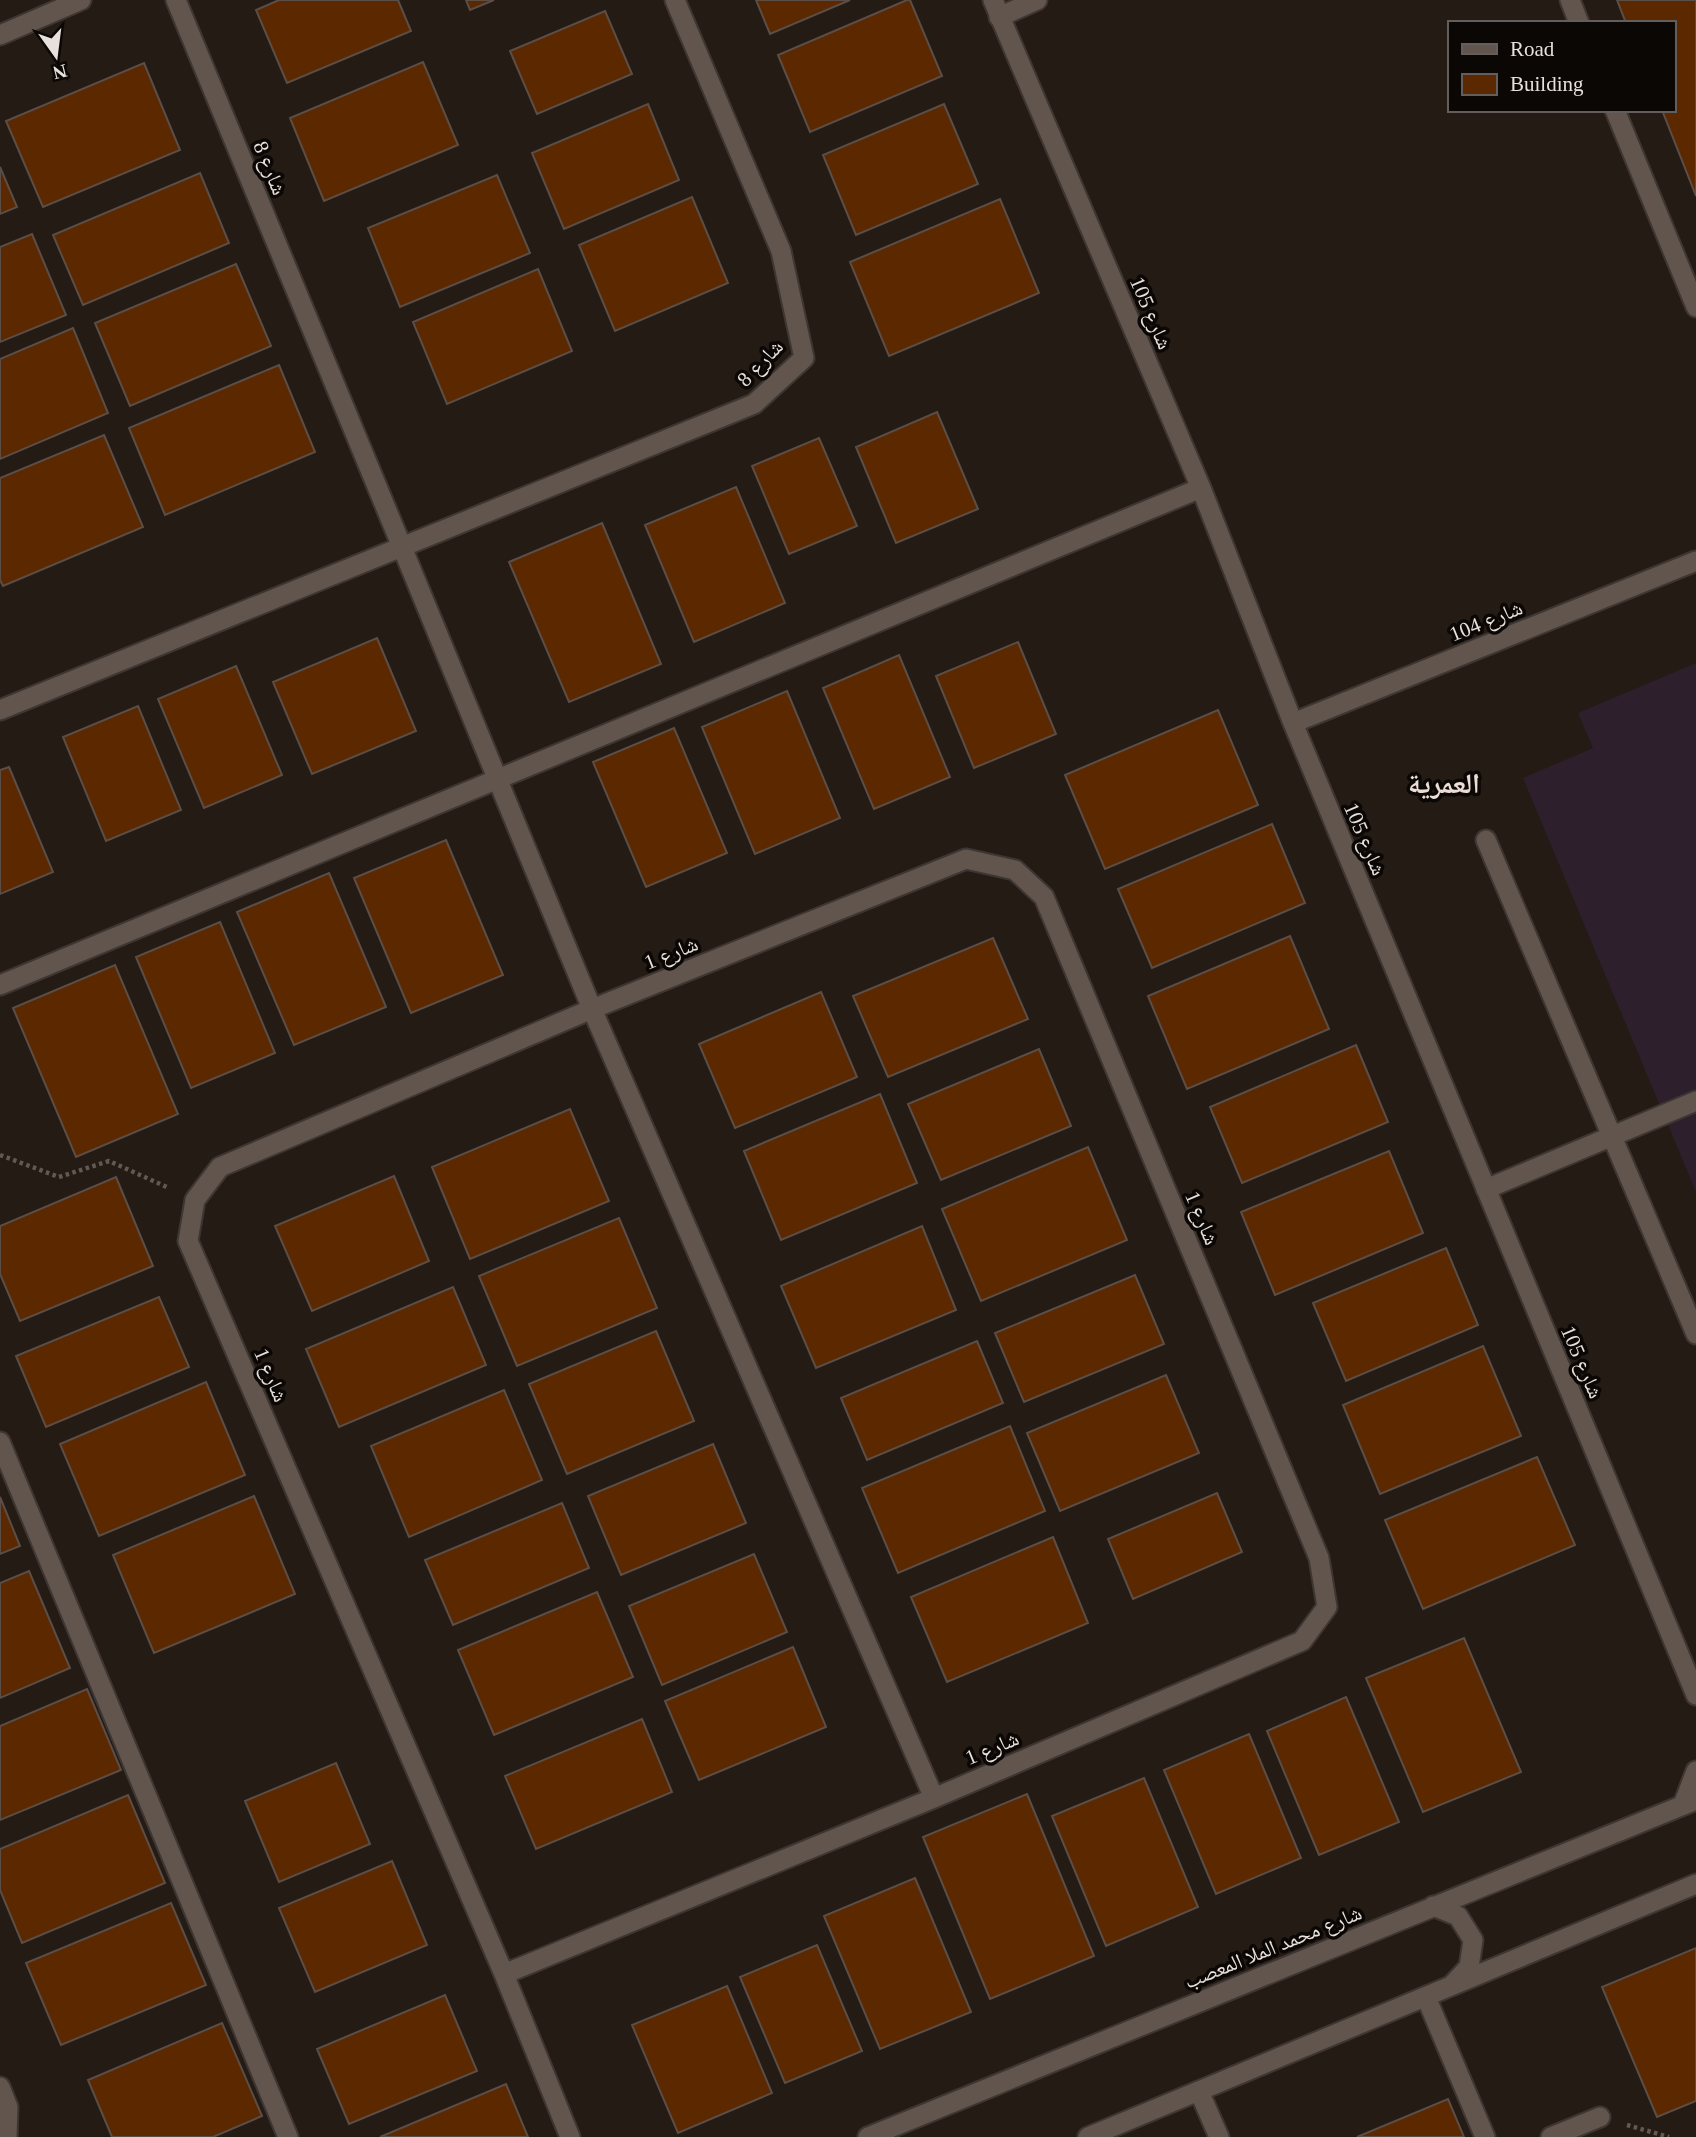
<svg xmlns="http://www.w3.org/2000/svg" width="1696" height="2137" font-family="'Times New Roman','Noto Naskh Arabic',serif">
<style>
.education{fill:#2d1f2b}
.building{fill:#5b2800;stroke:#5a4e47;stroke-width:2}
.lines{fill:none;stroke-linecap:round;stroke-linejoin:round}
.service-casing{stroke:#3e3633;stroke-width:23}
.minor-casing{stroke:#3e3633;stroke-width:23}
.tertiary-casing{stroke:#3e3633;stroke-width:23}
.path{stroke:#625953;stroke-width:4.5;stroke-dasharray:3.5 3.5;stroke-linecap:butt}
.service{stroke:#61554e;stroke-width:19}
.minor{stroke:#61554e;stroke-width:19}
.tertiary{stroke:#61554e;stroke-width:19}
.labels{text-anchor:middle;stroke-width:7;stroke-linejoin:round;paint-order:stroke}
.street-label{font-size:21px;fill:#e7e0dc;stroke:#0b0705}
.district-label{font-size:28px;font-weight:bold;fill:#ebddd5;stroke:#0b0705}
</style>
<rect width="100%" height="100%" fill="#251b15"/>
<path class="education" d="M 1696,663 L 1696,1192 L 1523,778 L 1593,748 L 1578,713 Z"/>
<path class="building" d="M 279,0 L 398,0 L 411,31 L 287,83 L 256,10 Z
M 466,0 L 494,0 L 470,10 Z
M 756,0 L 850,0 L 770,34 Z
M 907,0 L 910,0 L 942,76 L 810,132 L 778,55 Z
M 1617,0 L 1696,0 L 1696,196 L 1662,110 L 1673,110 L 1673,23 L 1626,23 Z
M 605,11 L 632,74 L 537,114 L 510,51 Z
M 423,62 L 458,145 L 324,201 L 290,118 Z
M 144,63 L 180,150 L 43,207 L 6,121 Z
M 648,104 L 679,180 L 564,229 L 532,153 Z
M 944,104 L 978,184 L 856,235 L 823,155 Z
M 0,167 L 17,207 L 0,214 Z
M 200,173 L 229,243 L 83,305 L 53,235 Z
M 497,175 L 530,253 L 400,307 L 368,228 Z
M 692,197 L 728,283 L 615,331 L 579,245 Z
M 1000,199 L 1039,293 L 889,356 L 850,262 Z
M 32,234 L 66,315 L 0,342 L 0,247 Z
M 236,264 L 271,346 L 130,406 L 95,323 Z
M 538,269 L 572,351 L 447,404 L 413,322 Z
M 73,328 L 108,413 L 0,459 L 0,359 Z
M 279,365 L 315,452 L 165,515 L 129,428 Z
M 937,412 L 978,509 L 896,543 L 856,447 Z
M 104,435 L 143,527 L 3,586 L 0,580 L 0,478 Z
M 819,438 L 857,526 L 789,554 L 752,466 Z
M 736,487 L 785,603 L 694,642 L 645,525 Z
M 602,523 L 661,664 L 569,702 L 509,562 Z
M 377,638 L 416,731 L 312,774 L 273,682 Z
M 1018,642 L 1056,734 L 974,768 L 936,676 Z
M 899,655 L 950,777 L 874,809 L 823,688 Z
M 236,666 L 282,775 L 204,808 L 158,699 Z
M 787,691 L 840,818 L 755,854 L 702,727 Z
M 138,706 L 181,810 L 106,841 L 63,737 Z
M 1218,710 L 1258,805 L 1105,869 L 1065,775 Z
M 674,728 L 727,853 L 646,887 L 593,762 Z
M 9,767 L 53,872 L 0,894 L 0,770 Z
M 1272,824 L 1305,903 L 1152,968 L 1118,889 Z
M 446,840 L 503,975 L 411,1013 L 354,878 Z
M 329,873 L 386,1007 L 294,1045 L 237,912 Z
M 220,922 L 275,1053 L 191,1088 L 136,957 Z
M 1290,936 L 1329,1029 L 1187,1089 L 1148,996 Z
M 993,938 L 1028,1019 L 888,1077 L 853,996 Z
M 115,965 L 178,1114 L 76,1157 L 13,1008 Z
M 821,992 L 857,1077 L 735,1128 L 699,1044 Z
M 1356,1045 L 1388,1122 L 1242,1183 L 1210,1107 Z
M 1039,1049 L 1071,1126 L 941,1180 L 908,1104 Z
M 880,1094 L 917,1183 L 781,1240 L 744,1151 Z
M 570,1109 L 609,1201 L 470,1259 L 432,1167 Z
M 1088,1147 L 1127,1240 L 981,1301 L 942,1209 Z
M 1389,1151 L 1423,1233 L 1275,1295 L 1241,1212 Z
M 394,1176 L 429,1261 L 312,1311 L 275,1226 Z
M 116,1177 L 153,1266 L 20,1321 L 0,1274 L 0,1226 Z
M 619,1218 L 657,1308 L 517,1366 L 479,1276 Z
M 922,1226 L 956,1310 L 816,1368 L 781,1286 Z
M 1446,1248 L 1478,1325 L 1346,1381 L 1313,1303 Z
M 1135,1275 L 1164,1344 L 1024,1402 L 995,1333 Z
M 453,1287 L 486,1365 L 339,1427 L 306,1349 Z
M 159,1297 L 189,1367 L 46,1427 L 16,1356 Z
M 656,1331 L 694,1421 L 567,1474 L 529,1384 Z
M 977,1341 L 1003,1403 L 867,1460 L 841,1398 Z
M 1483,1346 L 1521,1436 L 1380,1494 L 1343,1405 Z
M 1166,1375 L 1199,1453 L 1060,1511 L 1027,1433 Z
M 206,1382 L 245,1475 L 99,1536 L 60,1444 Z
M 504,1390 L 542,1480 L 409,1537 L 371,1446 Z
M 1010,1426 L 1045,1511 L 898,1573 L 862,1488 Z
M 713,1444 L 746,1523 L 621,1575 L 588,1496 Z
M 1537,1457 L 1575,1545 L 1423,1609 L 1385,1520 Z
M 1217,1493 L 1242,1552 L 1133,1599 L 1108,1539 Z
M 254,1496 L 295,1594 L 154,1653 L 113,1555 Z
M 0,1497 L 20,1546 L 0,1554 Z
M 562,1503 L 589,1568 L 453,1625 L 425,1560 Z
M 1053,1537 L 1088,1623 L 947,1682 L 911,1597 Z
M 754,1554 L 787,1632 L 662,1685 L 629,1606 Z
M 29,1571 L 70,1668 L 0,1698 L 0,1583 Z
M 597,1592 L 633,1677 L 494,1735 L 458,1650 Z
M 1464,1638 L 1521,1772 L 1423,1812 L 1366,1678 Z
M 793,1647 L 826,1727 L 699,1780 L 665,1701 Z
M 87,1689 L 121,1770 L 0,1820 L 0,1726 Z
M 1346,1697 L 1399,1822 L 1319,1855 L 1267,1731 Z
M 642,1719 L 672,1792 L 536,1849 L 505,1776 Z
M 1249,1734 L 1301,1858 L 1216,1894 L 1164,1770 Z
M 336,1763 L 370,1844 L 279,1882 L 245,1801 Z
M 1144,1778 L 1198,1907 L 1106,1946 L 1052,1816 Z
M 1027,1794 L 1094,1956 L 990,1999 L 923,1837 Z
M 128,1795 L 165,1883 L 22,1943 L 0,1890 L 0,1849 Z
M 392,1861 L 427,1945 L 315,1992 L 279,1908 Z
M 915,1878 L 971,2012 L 880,2049 L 824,1916 Z
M 171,1903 L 206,1985 L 61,2045 L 26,1963 Z
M 817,1945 L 862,2051 L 785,2083 L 740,1977 Z
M 1696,1948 L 1696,2101 L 1657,2117 L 1602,1987 Z
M 727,1986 L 772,2093 L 678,2133 L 632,2025 Z
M 445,1995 L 477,2071 L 349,2124 L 317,2049 Z
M 222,2023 L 262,2116 L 213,2137 L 112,2137 L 88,2080 Z
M 506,2084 L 528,2137 L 380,2137 Z
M 1448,2099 L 1464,2137 L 1357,2137 Z"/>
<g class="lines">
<defs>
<path id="service" d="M 1570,0 L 1579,23
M 999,17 L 1037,0
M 1615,110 L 1696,307
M 402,547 L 592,1009
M 1486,840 L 1696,1334
M 1486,1189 L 1696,1101
M 0,1442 L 288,2137
M 1551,2137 L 1600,2117"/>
<path id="minor" d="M 176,0 L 402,547
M 993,0 L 1201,488 L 1293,723 L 1696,1695
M 0,35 L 81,0
M 0,710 L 754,404 L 804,358 L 781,251 L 675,0
M 1293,723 L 1696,561
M 0,985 L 1201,488
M 592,1009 L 934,1798
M 1683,1805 L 1696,1771
M 504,1974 L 934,1798 L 1302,1641 L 1327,1607 L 1319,1558 L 1044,897 L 1015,870 L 966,859 L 592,1009 L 220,1167 L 195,1200 L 188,1241 L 504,1974 L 570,2137
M 1426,1997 L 1485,2137
M 0,2087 L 8,2107 L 7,2137
M 1199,2091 L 1219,2137"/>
<path id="tertiary" d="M 1433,1906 L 1458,1916 L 1473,1940 L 1469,1967 L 1453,1984
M 868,2137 L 1696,1800
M 1088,2137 L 1696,1884"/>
</defs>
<use href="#service" class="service-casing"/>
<use href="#minor" class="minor-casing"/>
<use href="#tertiary" class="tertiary-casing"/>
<path class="path" d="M 0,1155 L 59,1177 L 109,1161 L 169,1188
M 1627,2125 L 1669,2137"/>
<use href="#service" class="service"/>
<use href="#minor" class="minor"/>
<use href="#tertiary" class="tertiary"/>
</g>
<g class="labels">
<g class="street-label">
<text transform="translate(270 168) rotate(68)" y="7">شارع 8</text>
<text transform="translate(1151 313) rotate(67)" y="7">شارع 105</text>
<text transform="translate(760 363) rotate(-46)" y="7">شارع 8</text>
<text transform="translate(1486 621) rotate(-22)" y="7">شارع 104</text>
<text transform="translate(1365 839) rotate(67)" y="7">شارع 105</text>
<text transform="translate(671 953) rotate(-22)" y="7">شارع 1</text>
<text transform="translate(1202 1218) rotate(67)" y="7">شارع 1</text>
<text transform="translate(1582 1362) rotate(67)" y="7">شارع 105</text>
<text transform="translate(271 1375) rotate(67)" y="7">شارع 1</text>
<text transform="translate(992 1748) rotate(-23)" y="7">شارع 1</text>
<text transform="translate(1273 1947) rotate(-22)" y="7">شارع محمد الملا المعصب</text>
</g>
<g class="district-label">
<text x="1444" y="793">العمرية</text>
</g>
</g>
<rect x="1448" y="21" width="228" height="91" fill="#0b0705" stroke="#635e5b" stroke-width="2"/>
<rect x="1462" y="44" width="35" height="10" fill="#61554e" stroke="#635e5b" stroke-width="2"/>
<text x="1510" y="56" font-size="21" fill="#e7e0dc">Road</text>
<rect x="1462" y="74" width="35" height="21" fill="#5b2800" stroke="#635e5b" stroke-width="2"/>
<text x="1510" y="91" font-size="21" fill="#e7e0dc">Building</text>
<g transform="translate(56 56) rotate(166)" stroke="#0b0705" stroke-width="5" paint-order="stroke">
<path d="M0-5L12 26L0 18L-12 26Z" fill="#e7e0dc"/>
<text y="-10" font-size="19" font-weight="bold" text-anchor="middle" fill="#e7e0dc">N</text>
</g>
</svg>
